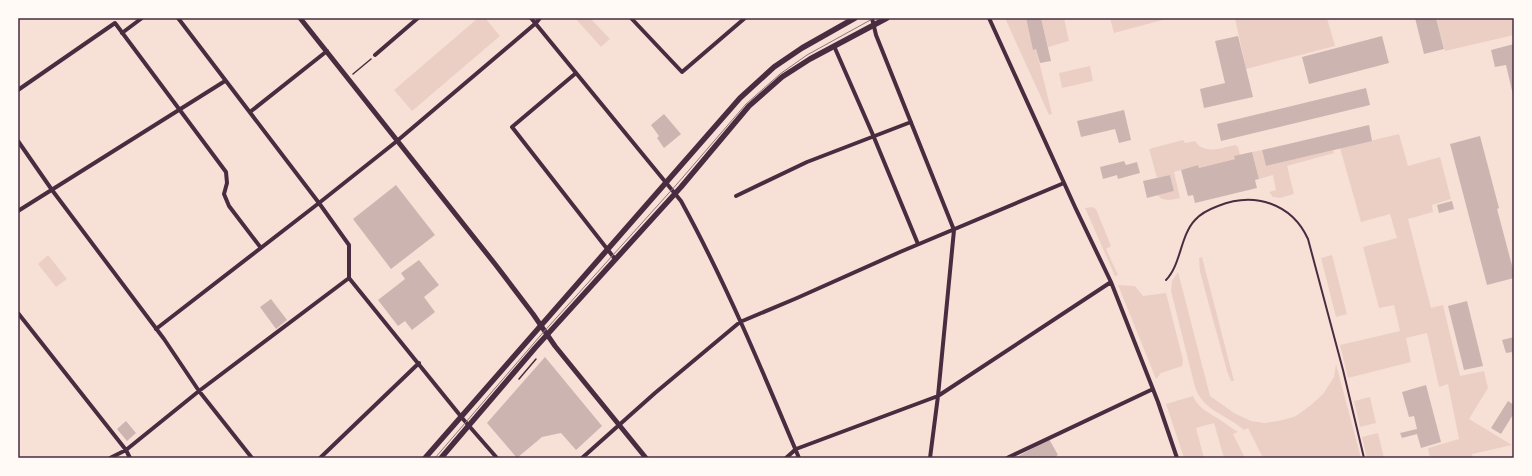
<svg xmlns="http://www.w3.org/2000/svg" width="1532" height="476" font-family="'Alegreya Sans',sans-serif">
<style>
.green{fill:#ebcfc5}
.building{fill:#ccb4b1}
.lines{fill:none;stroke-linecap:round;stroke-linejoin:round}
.path{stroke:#4a2c40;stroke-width:1.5}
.service{stroke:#4a2c40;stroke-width:2}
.minor{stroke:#4a2c40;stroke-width:4}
.tertiary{stroke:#4a2c40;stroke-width:5}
.secondary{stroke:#4a2c40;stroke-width:5.5}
.tram{stroke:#8f747c;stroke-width:1}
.neatline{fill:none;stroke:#4a2c40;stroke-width:1.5}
</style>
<rect width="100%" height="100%" fill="#f7e1d7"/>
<path class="green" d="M 478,18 L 485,18 L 500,36 L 412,111 L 394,90 Z
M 575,18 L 590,18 L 610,39 L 601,47 Z
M 1005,18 L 1026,18 L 1033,49 L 1036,49 L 1052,114 L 1049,115 Z
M 1041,18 L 1064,18 L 1069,41 L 1048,47 Z
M 1110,18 L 1170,18 L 1114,33 Z
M 1235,18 L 1327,18 L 1335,46 L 1246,69 Z
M 1436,18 L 1514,18 L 1514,35 L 1445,51 Z
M 1090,66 L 1093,81 L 1062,88 L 1059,73 Z
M 1399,134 L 1408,166 L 1440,157 L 1451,199 L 1432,205 L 1433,212 L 1408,219 L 1431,308 L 1443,305 L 1460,376 L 1484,371 L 1488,388 L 1469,419 L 1512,445 L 1472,454 L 1473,458 L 1430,458 L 1428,448 L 1459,439 L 1448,384 L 1439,387 L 1427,333 L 1406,338 L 1411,362 L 1348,378 L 1340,345 L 1400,331 L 1394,305 L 1379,308 L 1363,247 L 1397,238 L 1390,214 L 1361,222 L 1340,148 Z
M 1183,140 L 1185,143 L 1195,141 C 1204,155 1222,148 1235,145 L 1238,147 L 1240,155 L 1235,159 L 1199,168 L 1198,165 L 1174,172 L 1180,198 C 1172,200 1162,202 1158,195 L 1174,191 L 1170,175 L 1157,178 L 1149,149 Z
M 1262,150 L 1266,166 L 1333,150 L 1334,153 L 1287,166 L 1294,194 L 1280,198 L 1273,197 L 1269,192 L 1276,190 L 1273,175 L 1259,179 L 1252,152 Z
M 1092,207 L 1096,209 L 1111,246 L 1106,249 L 1118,275 L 1115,276 L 1085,208 Z
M 48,255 L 67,279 L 56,287 L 38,264 Z
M 1332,255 L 1347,314 L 1336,317 L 1321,258 Z
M 1202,257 L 1234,381 L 1231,381 L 1227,371 L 1200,272 L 1199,258 Z
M 1178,272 L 1210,396 L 1234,413 L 1251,421 L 1265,423 L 1283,420 L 1296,416 L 1311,405 L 1323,394 L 1334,377 L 1336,364 L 1361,458 L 1263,458 L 1248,428 L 1244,430 C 1226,414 1203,411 1195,387 L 1171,291 L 1172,281 Z
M 1118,285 L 1135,286 L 1143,296 L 1166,293 L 1183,360 L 1182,366 L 1161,373 L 1156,379 Z
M 1193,396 C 1198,408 1208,412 1219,419 C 1225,423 1231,428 1238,432 L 1233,434 L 1245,458 L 1224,458 L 1214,423 L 1196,428 L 1204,458 L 1184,458 L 1166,404 Z
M 1370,397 L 1376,423 L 1360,427 L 1354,401 Z
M 1378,433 L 1384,458 L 1367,458 L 1362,437 Z"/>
<path class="building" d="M 1026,18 L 1041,18 L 1051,61 L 1040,63 L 1036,49 L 1033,50 Z
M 1415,18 L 1436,18 L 1444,49 L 1424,54 Z
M 1238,36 L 1253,97 L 1204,108 L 1200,89 L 1225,83 L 1215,41 Z
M 1382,36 L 1389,63 L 1309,84 L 1302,57 Z
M 1514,44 L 1514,95 L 1513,95 L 1506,65 L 1495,67 L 1491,50 Z
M 1366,88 L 1370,105 L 1221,141 L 1217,124 Z
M 1124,110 L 1131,140 L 1119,143 L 1115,129 L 1081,137 L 1077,121 Z
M 664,114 L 681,134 L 664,148 L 657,138 L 659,136 L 651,125 Z
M 1369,125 L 1372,141 L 1266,166 L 1262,150 Z
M 1480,136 L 1499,208 L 1497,209 L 1514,273 L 1514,278 L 1487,285 L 1450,144 Z
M 1252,152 L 1259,179 L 1255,180 L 1257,188 L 1195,203 L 1193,195 L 1188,196 L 1181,170 L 1198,165 L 1199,168 L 1235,159 L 1234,156 Z
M 1124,161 L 1126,165 L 1137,162 L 1140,173 L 1118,179 L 1117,175 L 1103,179 L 1100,167 Z
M 1170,175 L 1174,191 L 1147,198 L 1143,181 Z
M 396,185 L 435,235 L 391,269 L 353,219 Z
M 1452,201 L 1454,209 L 1439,213 L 1437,205 Z
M 419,260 L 439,285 L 424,297 L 435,312 L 412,330 L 405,321 L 398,326 L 378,300 L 405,279 L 401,273 Z
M 271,299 L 287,320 L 276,329 L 260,307 Z
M 1467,301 L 1483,366 L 1464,370 L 1448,306 Z
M 1514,337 L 1514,358 L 1513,358 L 1512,352 L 1506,353 L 1502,340 Z
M 545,357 L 602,426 L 576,450 L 561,433 L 542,437 L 517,458 L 487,423 Z
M 1426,385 L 1441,442 L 1421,448 L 1417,434 L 1402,438 L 1400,433 L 1417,429 L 1414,416 L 1409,417 L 1402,392 Z
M 1508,401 L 1514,405 L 1514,413 L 1501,434 L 1491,428 Z
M 126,421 L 136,433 L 127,441 L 117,429 Z
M 1049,439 L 1058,455 L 1053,458 L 1015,458 Z"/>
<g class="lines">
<path class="path" d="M 353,74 L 371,59
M 519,379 L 536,359"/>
<path class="service" d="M 1166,280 C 1181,265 1180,236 1195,220 C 1201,213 1210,209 1218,206 C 1255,191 1292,204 1308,239 L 1343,370 L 1364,458"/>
<path class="minor" d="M 178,18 L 319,203 L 349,245 L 349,278 L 463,419 L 497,458
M 531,18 L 681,201 C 726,283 763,372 799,458
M 631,18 L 682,72 L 745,18
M 872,18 L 876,35 L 954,230 L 938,396 L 930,458
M 989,18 L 1075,207 L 1111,282 L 1158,402 L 1177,458
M 122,33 L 142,18
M 834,46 L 873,135 L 918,244
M 375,55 L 418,18
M 576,73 L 512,127 L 615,259
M 18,90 L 115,23 L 226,172 L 227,183 L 224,194 L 229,206 L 261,248
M 250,112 L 327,51
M 18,141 L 52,190 L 164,339 L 199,391 L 252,458
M 736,196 L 807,162 L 911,122
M 18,211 L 225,81
M 18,313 L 126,450 L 130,458
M 156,329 L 319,203 L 397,141 L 536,23 L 540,18
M 110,458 L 126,450 L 199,391 L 349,278
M 320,458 L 419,363
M 582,458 L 655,393 L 740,322 L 797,298 L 900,252 L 1064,183
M 786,458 L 796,449 L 938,396 L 1111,282
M 1007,458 L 1153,389"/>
<path class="tertiary" d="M 300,18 L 495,264 L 533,314 L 555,346 L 646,458"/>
<path class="secondary" d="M 425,458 L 740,98 L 774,67 L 802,48 L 855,18
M 441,458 L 535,348 L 681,187 L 749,106 L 782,77 L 810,59 L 887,18"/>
<path class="tram" d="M 435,458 L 540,336 L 677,184 L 746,104 L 780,74 L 807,55 L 874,18"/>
</g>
<rect width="1532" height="476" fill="none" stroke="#fffaf5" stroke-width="38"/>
<rect x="19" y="19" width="1494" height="438" class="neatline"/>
</svg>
